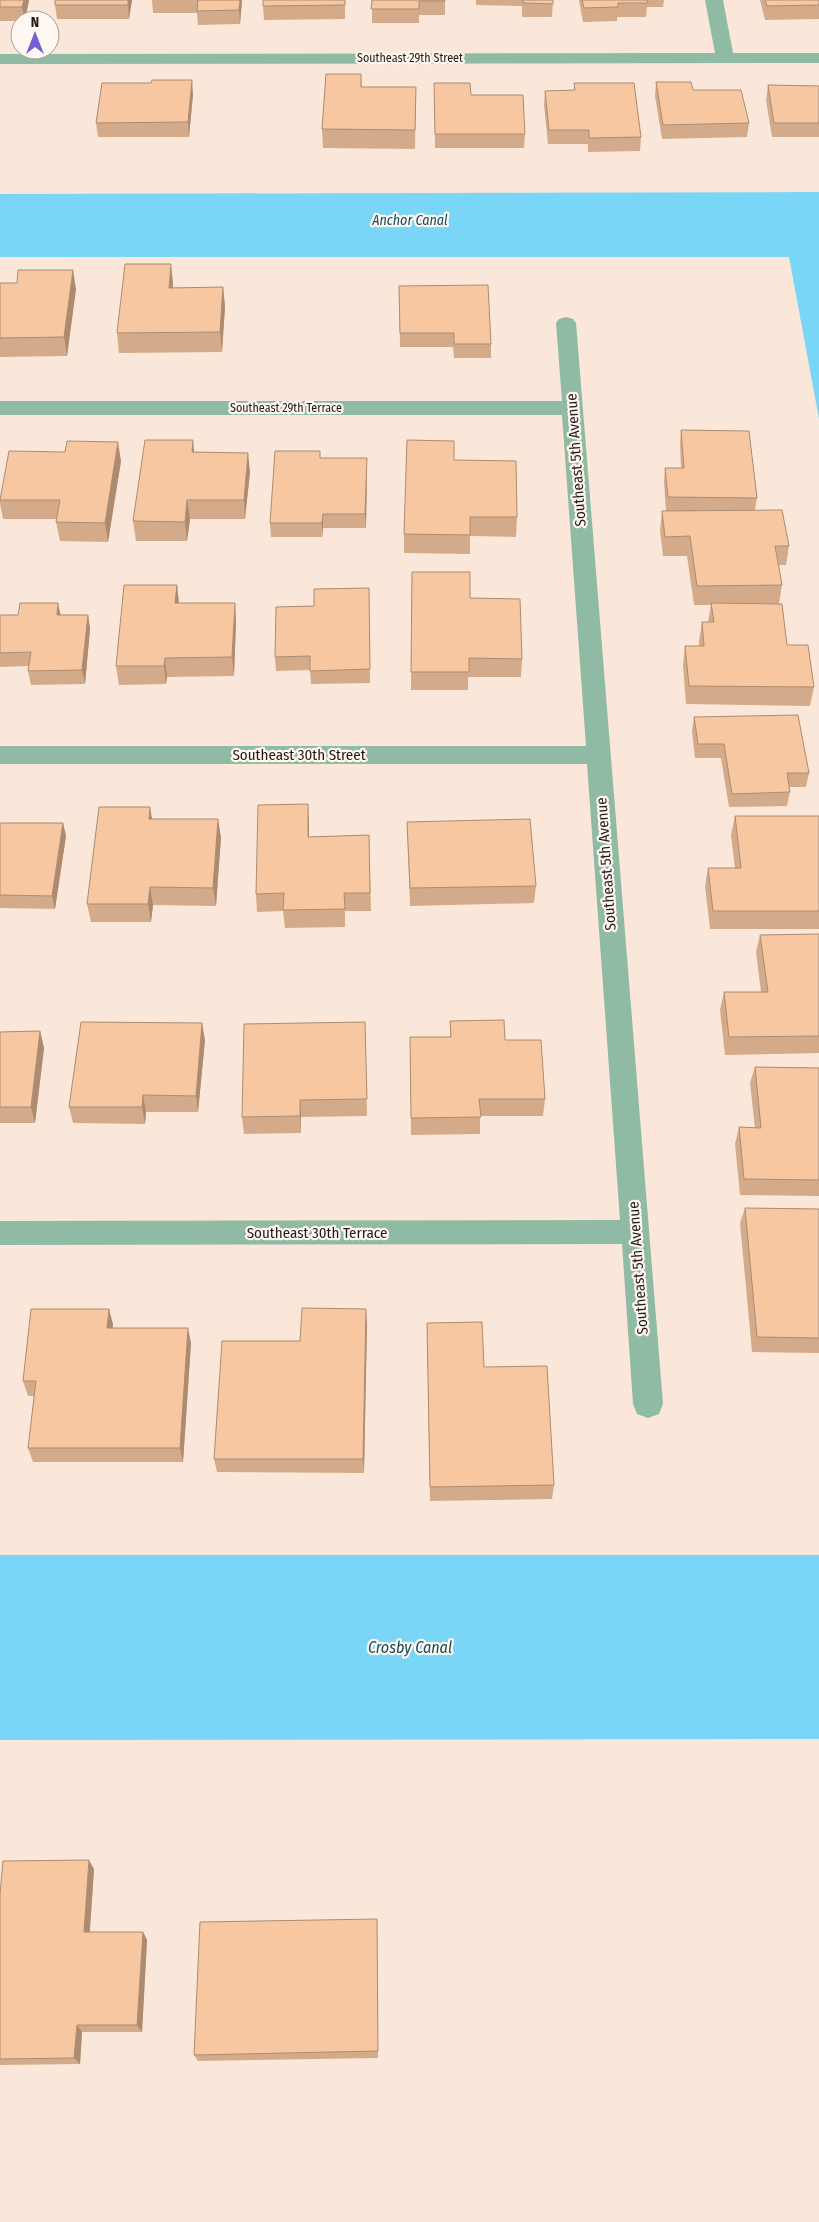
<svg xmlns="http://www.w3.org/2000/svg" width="819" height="2222" font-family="'Fira Sans Condensed',sans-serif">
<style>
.water{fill:#79d6f7}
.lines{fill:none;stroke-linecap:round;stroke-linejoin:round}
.minor{fill:#8fbaa3;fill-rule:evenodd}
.wall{fill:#d4ab8a}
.shaded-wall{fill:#ad8b71}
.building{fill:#f7c7a1;stroke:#ad8b71}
.labels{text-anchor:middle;stroke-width:4.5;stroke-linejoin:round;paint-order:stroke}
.far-street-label{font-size:12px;fill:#261b12;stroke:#fef7f2}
.far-water-label{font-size:14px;font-style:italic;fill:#154b5c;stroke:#fef7f2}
.street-label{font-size:15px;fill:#261b12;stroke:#fef7f2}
.water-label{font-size:16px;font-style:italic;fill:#154b5c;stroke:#fef7f2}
</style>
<rect width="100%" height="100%" fill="#fbe7d9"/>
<path class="water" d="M 819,192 L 819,419 L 789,257 L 0,257 L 0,194 Z
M 0,1555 L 819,1555 L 819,1739 L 0,1740 Z"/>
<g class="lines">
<path class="minor" d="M 705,0 L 723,0 L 733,53 L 819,53 L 819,63 L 0,64 L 0,54 L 715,53 Z
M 566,317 L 573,319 L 576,323 L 663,1404 L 659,1414 L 648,1418 L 637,1414 L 633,1404 L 622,1244 L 0,1245 L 0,1221 L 620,1220 L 587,764 L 0,764 L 0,746 L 586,746 L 562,415 L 0,415 L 0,401 L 562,401 L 556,323 L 559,319 Z"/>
</g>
<path class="wall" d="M 0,0 L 29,0 L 25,20 L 20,20 L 20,21 L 0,21 Z
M 55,0 L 132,0 L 129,19 L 57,19 L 55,5 Z
M 152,0 L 242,0 L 240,24 L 198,25 L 197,13 L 153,13 Z
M 345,0 L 345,19 L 264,20 L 263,6 Z
M 372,0 L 445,0 L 445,15 L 419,15 L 419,23 L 372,23 Z
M 476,0 L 553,0 L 552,17 L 522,17 L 522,6 L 476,5 Z
M 579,0 L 664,0 L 663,7 L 647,7 L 646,17 L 617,17 L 617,21 L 583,22 Z
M 760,0 L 819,0 L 819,19 L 765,20 Z
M 361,74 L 362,87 L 416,87 L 415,149 L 323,148 L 322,129 Z
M 656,82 L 749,123 L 747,137 L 662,139 L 655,96 Z
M 434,83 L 471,95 L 525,134 L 524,148 L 435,148 Z
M 574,83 L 641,137 L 640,151 L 588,152 L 588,144 L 548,144 L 544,105 L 545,91 L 574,90 Z
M 768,85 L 819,86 L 819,137 L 772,137 L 766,100 Z
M 193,94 L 189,137 L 98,137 L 96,123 Z
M 0,283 L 17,283 L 76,289 L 67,356 L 0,357 Z
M 173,283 L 173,288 L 223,287 L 225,307 L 222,352 L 119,353 L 117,333 Z
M 399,286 L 491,344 L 491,358 L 454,358 L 453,347 L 400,347 Z
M 681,430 L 757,498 L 755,510 L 789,546 L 786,565 L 779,565 L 782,585 L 779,604 L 787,645 L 814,687 L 810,706 L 686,704 L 683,665 L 685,646 L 699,646 L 699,641 L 702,622 L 708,622 L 711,605 L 694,605 L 687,556 L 663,556 L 660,530 L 662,511 L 684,511 L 666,511 L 664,482 L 665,468 L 681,468 L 680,444 Z
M 194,452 L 250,472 L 245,519 L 190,519 L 187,541 L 136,541 L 133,521 Z
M 321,458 L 367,473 L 366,528 L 323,528 L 322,537 L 271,537 L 270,523 Z
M 454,460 L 517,517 L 516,537 L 470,536 L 470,554 L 404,553 L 404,534 Z
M 121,461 L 108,542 L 60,541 L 56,522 L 57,519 L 3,519 L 0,503 L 0,496 Z
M 412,572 L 470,598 L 522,659 L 521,677 L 468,677 L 468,690 L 411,690 Z
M 177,585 L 179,603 L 235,603 L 236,622 L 234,676 L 167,677 L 166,684 L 119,685 L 116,666 Z
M 369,588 L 370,683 L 311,684 L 310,670 L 276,671 L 275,657 Z
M 0,615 L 88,615 L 90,629 L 85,684 L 31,685 L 28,671 L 29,666 L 0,667 Z
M 694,717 L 809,773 L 806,787 L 789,787 L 790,792 L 787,806 L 729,807 L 721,758 L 695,758 L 692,731 Z
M 735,816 L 819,816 L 819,929 L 710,929 L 705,886 L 708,868 L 735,868 L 731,835 Z
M 152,819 L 221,837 L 216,906 L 153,905 L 151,922 L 91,922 L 87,904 Z
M 309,822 L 309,837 L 369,835 L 371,911 L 345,911 L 345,927 L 285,928 L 283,911 L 257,912 L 256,894 Z
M 407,822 L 536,886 L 534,903 L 410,906 Z
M 0,823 L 63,823 L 66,836 L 55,909 L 0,908 Z
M 819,934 L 819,1053 L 725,1055 L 720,1010 L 724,992 L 761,992 L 756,952 L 760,935 Z
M 450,1021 L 505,1040 L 545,1099 L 543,1116 L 480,1116 L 480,1134 L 411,1135 L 410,1037 L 450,1037 Z
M 365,1022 L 367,1116 L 301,1117 L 301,1133 L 244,1134 L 242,1117 Z
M 40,1031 L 44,1048 L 35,1123 L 0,1123 L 0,1032 Z
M 205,1040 L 198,1112 L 146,1112 L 145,1124 L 73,1123 L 69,1107 Z
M 755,1067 L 819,1068 L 819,1196 L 740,1195 L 735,1144 L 739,1127 L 755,1128 L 750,1083 Z
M 745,1208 L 819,1209 L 819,1353 L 752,1352 L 740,1223 Z
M 427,1323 L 484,1367 L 554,1485 L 552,1499 L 430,1501 Z
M 113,1324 L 113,1328 L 191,1343 L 183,1462 L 33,1462 L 28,1448 L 34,1396 L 28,1396 L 23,1381 Z
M 367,1324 L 364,1473 L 217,1472 L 214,1459 Z
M 94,1869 L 90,1932 L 143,1932 L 147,1940 L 142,2032 L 82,2032 L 80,2064 L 0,2065 L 0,1894 Z
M 377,1927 L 378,2058 L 198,2061 L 194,2055 Z"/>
<path class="shaded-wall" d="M 24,0 L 29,0 L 25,20 L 22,7 Z
M 128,0 L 132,0 L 129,19 L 128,5 Z
M 240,0 L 242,0 L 240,24 L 239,10 Z
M 192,80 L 193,94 L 189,137 L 188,122 Z
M 171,264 L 173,283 L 171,307 L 169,288 Z
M 73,270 L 76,289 L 67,356 L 64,337 Z
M 223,287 L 225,307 L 222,352 L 220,332 Z
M 193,440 L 195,460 L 192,452 Z
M 118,442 L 121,461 L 108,542 L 105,523 Z
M 248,453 L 250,472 L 245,519 L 244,500 Z
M 367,458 L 367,473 L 366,528 L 365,514 Z
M 187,500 L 190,519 L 187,541 L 185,522 Z
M 323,514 L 323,528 L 322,537 L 322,523 Z
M 177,585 L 179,604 L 175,603 Z
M 58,603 L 61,617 L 57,615 Z
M 235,603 L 236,622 L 234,676 L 232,657 Z
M 88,615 L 90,629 L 85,684 L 82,670 Z
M 165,658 L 167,677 L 166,684 L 164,666 Z
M 308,804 L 309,822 L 309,855 L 308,837 Z
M 150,807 L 153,825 L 149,819 Z
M 218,819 L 221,837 L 216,906 L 213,888 Z
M 63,823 L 66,836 L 55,909 L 52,896 Z
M 150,887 L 153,905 L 151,922 L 148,904 Z
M 202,1023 L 205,1040 L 198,1112 L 196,1096 Z
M 40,1031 L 44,1048 L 35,1123 L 31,1107 Z
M 143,1095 L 146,1112 L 145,1124 L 142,1107 Z
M 300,1100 L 301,1117 L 301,1133 L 300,1116 Z
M 109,1309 L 113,1324 L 111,1343 L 107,1328 Z
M 366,1309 L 367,1324 L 364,1473 L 363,1459 Z
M 188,1328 L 191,1343 L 183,1462 L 180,1448 Z
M 89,1860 L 94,1869 L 89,1940 L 84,1932 Z
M 143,1932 L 147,1940 L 142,2032 L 137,2025 Z
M 77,2025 L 82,2032 L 80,2064 L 74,2058 Z"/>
<path class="building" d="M 0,0 L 24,0 L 22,7 L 0,7 Z
M 55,0 L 128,0 L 128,5 L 55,5 Z
M 198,0 L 240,0 L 239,10 L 197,11 Z
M 263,0 L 345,0 L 345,5 L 263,6 Z
M 372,0 L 445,0 L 445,1 L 419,1 L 419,9 L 371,9 Z
M 523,0 L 553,0 L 553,4 L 523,3 Z
M 582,0 L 647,0 L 648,3 L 618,3 L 618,7 L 584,8 Z
M 765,0 L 819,0 L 819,5 L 767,6 Z
M 326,74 L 361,74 L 361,87 L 416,87 L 415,130 L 322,129 Z
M 152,80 L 192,80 L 188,122 L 96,123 L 102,83 L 151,83 Z
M 656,82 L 691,82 L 693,90 L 741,90 L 749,123 L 663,125 Z
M 434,83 L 470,83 L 471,95 L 523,95 L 525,134 L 435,134 Z
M 574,83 L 634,83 L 641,137 L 589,138 L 589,130 L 549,130 L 545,91 L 575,90 Z
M 768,85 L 819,86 L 819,123 L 774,123 Z
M 125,264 L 171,264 L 169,288 L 223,287 L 220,332 L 117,333 Z
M 18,270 L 73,270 L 64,337 L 0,338 L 0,283 L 17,283 Z
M 488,285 L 491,344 L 454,344 L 454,333 L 400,333 L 399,286 Z
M 681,430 L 749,431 L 757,498 L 668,497 L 665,468 L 684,468 Z
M 145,440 L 193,440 L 192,452 L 248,453 L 244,500 L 187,500 L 185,522 L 133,521 Z
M 407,440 L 454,441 L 454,460 L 516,461 L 517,517 L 470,517 L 470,535 L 404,534 Z
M 67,441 L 118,442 L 105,523 L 56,522 L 60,500 L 0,500 L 9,451 L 65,452 Z
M 275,451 L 320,451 L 320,458 L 367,458 L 365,514 L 323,514 L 322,523 L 270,523 Z
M 782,510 L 789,546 L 775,546 L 782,585 L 697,586 L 690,536 L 665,537 L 662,511 Z
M 412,572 L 470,572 L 470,598 L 520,599 L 522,659 L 469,658 L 469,672 L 411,672 Z
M 124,585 L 177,585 L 175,603 L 235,603 L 232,657 L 165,658 L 164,666 L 116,666 Z
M 369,588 L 370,669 L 310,671 L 310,656 L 275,657 L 276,607 L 314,606 L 314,589 Z
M 20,603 L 58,603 L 57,615 L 88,615 L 82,670 L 28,671 L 31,652 L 0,653 L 0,615 L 18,615 Z
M 711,603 L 782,604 L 787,645 L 808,645 L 814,687 L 689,686 L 685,646 L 704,646 L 702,622 L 714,622 Z
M 798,715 L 809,773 L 787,773 L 790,792 L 732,794 L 724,744 L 698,744 L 694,717 Z
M 308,804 L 308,837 L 369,835 L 370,893 L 344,893 L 345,909 L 283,910 L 284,893 L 256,894 L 258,805 Z
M 99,807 L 150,807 L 149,819 L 218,819 L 213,888 L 150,887 L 148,904 L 87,904 Z
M 735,816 L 819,816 L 819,911 L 713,911 L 708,868 L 741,868 Z
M 530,819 L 536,886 L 410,888 L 407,822 Z
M 0,823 L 63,823 L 52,896 L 0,895 Z
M 819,934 L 819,1036 L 729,1037 L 724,992 L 768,992 L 760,935 Z
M 504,1020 L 505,1040 L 541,1040 L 545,1099 L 479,1099 L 481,1117 L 411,1118 L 410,1037 L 451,1037 L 450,1021 Z
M 81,1022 L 202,1023 L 196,1096 L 143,1095 L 142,1107 L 69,1107 Z
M 365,1022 L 367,1099 L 300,1100 L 300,1116 L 242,1117 L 244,1024 Z
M 40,1031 L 31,1107 L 0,1107 L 0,1032 Z
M 755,1067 L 819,1068 L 819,1180 L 744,1179 L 739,1127 L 761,1128 Z
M 745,1208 L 819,1209 L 819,1338 L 757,1337 Z
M 302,1308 L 366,1309 L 363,1459 L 214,1459 L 222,1341 L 300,1341 Z
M 31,1309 L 109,1309 L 107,1328 L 188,1328 L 180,1448 L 28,1448 L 36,1381 L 23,1381 Z
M 482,1322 L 484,1367 L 547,1366 L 554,1485 L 430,1487 L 427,1323 Z
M 89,1860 L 84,1932 L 143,1932 L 137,2025 L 77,2025 L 74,2058 L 0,2059 L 0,1894 L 3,1861 Z
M 377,1919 L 378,2051 L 194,2055 L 200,1922 Z"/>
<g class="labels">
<g class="far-street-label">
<text x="410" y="62">Southeast 29th Street</text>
<text x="286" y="412">Southeast 29th Terrace</text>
</g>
<g class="far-water-label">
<text x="410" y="225">Anchor Canal</text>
</g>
<g class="street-label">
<text transform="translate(576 460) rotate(-94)" y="5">Southeast 5th Avenue</text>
<text x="299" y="760">Southeast 30th Street</text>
<text transform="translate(606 864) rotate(-94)" y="5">Southeast 5th Avenue</text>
<text x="317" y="1238">Southeast 30th Terrace</text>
<text transform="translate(638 1268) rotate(-94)" y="5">Southeast 5th Avenue</text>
</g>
<g class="water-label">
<text x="410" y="1653">Crosby Canal</text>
</g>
</g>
<g transform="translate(35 35)"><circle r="24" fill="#fef7f2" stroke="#a89f98"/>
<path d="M0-4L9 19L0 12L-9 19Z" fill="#745fd9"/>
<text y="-8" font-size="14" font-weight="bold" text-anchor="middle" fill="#261b12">N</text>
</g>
</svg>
